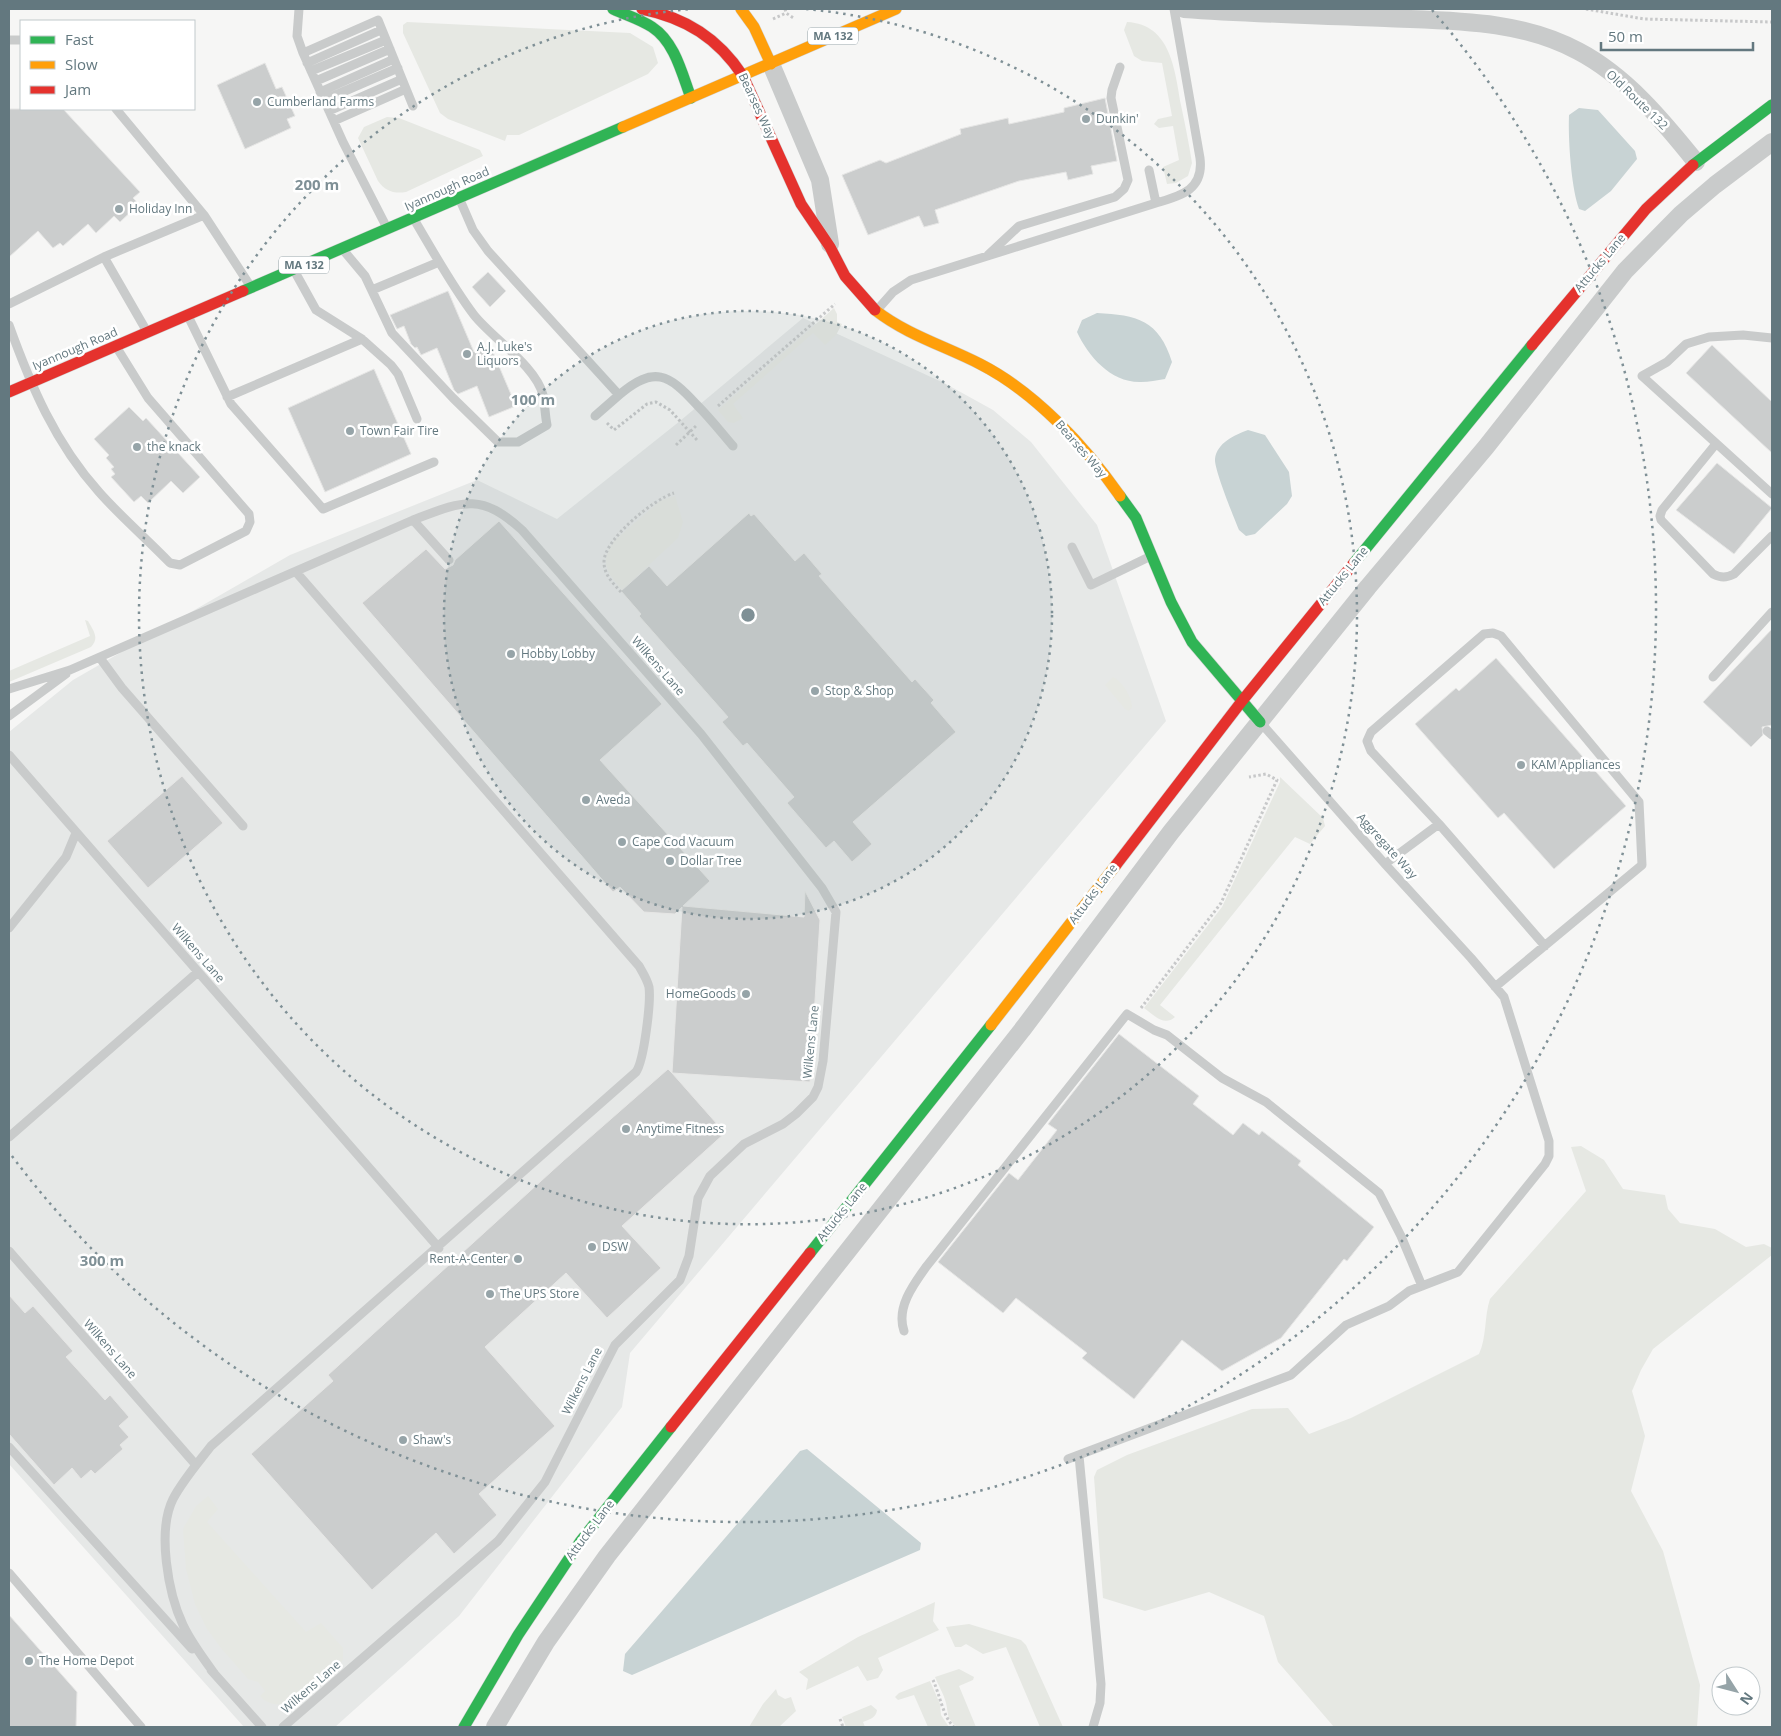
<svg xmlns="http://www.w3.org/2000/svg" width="1781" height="1736" font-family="'Open Sans',sans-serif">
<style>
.built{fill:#e6e8e7}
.green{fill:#e6e8e3}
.water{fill:#c8d3d4}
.building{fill:#cbcdcd;stroke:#e6e6e5}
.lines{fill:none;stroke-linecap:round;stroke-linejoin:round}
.fast-casing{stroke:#d1d2d2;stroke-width:12}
.slow-casing{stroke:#d1d2d2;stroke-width:12}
.jam-casing{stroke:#d1d2d2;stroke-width:12}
.path{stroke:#c7c8c9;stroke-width:3;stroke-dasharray:2.5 2.5;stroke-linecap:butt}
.lane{stroke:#c9cbcb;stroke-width:9}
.street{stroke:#c9cbcb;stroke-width:18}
.fast{stroke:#30b455;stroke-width:11}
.slow{stroke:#ff9f0a;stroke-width:11}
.jam{stroke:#e5322d;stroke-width:11}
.ring{fill:none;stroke:#7f9096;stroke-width:2.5;stroke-dasharray:2.5 5}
.poi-dot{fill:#96a4a8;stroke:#fff;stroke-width:2}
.labels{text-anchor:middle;stroke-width:5;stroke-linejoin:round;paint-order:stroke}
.shield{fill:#fff;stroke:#92a0a5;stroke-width:1}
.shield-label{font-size:11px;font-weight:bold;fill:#63787f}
.street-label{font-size:12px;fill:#63787f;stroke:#fff}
.poi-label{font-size:12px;fill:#63787f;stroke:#fff;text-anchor:start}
.centre{fill:#7f9096;stroke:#fff;stroke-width:2.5}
.ring-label{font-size:15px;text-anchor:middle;font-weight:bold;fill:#7f9096;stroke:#fff;stroke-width:5;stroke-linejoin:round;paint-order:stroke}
</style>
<rect width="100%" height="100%" fill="#f6f6f5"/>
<path class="built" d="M 803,318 L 946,384 L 993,410 L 1031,442 L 1097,525 L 1166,721 L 630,1353 L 622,1407 L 459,1616 L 335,1727 L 244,1727 L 9,1464 L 9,732 L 73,680 L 290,555 L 477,480 L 557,519 L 680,421 Z"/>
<path class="green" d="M 407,22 L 630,33 L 653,47 L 658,63 L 648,74 L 519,135 L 507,135 L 505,141 L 448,119 L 440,113 L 403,33 L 403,25 Z
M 1127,22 C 1171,24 1175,71 1181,105 C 1185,124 1189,144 1192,163 L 1188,176 L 1176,183 L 1167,184 L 1163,167 L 1179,160 L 1173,126 L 1159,128 L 1154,124 L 1158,119 L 1172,116 L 1162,63 L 1142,61 L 1134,56 L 1124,30 Z
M 387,117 L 399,118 L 480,150 L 483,156 L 406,192 C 394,194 385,191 378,181 L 358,138 L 364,127 Z
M 834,308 L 837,314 L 837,322 L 842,324 L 836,335 L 825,345 L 813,333 L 733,404 L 743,418 L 734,423 L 728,422 L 718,410 Z
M 675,496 L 683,522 L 678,538 L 622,590 C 607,572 599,563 614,541 L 660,501 Z
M 85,620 L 88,621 C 93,630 100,638 91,647 L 9,682 L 9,671 L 90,636 Z
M 1113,677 C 1122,681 1132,697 1132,707 L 1129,711 L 1125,709 L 1105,685 Z
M 1280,777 L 1323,818 L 1325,826 L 1310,844 L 1295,837 L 1160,1005 L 1175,1017 C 1164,1027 1154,1015 1144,1008 L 1222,907 L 1280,782 Z
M 1581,1146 L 1604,1160 L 1623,1189 L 1665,1195 L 1668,1209 L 1680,1223 L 1715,1229 L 1746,1247 L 1764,1244 L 1772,1248 L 1772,1255 L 1653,1349 L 1641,1370 L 1632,1391 L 1645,1436 L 1631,1491 L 1663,1551 L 1700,1685 L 1697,1727 L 1334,1727 L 1278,1662 L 1264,1616 L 1209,1592 L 1145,1611 L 1103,1598 L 1094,1477 L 1097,1470 L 1127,1455 L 1252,1409 L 1288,1408 L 1309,1434 L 1351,1418 L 1479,1354 C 1487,1337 1484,1317 1490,1299 L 1586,1191 L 1571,1147 Z
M 208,1496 L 218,1509 L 207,1522 L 306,1632 L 321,1623 L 343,1648 L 343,1660 C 326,1677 284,1723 260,1696 L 265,1691 L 258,1682 L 248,1679 L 221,1648 L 207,1629 L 195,1604 L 186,1569 L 183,1529 L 196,1506 Z
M 935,1602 L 933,1621 L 939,1630 L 878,1658 L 883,1670 L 878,1678 L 867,1681 L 858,1666 L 806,1690 L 808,1679 L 799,1672 L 858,1637 Z
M 969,1624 L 1021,1640 L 1026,1645 L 1063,1727 L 1040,1727 L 1006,1647 L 983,1654 L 966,1644 L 961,1647 L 955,1647 L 946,1627 Z
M 959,1669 L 974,1677 L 973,1680 L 959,1686 L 976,1727 L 957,1727 C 946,1717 949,1716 946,1703 C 944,1694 938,1685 935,1677 Z
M 930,1681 L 940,1704 L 941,1715 L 949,1727 L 928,1727 L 914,1695 L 898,1700 L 895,1697 L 899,1693 Z
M 776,1689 L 778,1695 L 785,1699 L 791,1697 L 796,1711 L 779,1727 L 749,1727 L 763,1704 Z
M 871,1705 L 877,1710 C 876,1718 870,1719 863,1722 L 865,1727 L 846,1727 L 842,1717 Z"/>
<path class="water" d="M 1579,108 L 1598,110 L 1635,151 L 1637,159 L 1611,191 L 1585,211 L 1579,209 C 1571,187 1568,139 1569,115 Z
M 1097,313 C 1137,315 1159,320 1172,362 L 1165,379 C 1157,380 1149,382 1141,382 C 1111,383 1088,356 1077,332 L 1082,320 Z
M 1248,430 L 1265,435 L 1289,472 L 1292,496 L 1287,504 L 1255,534 L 1246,536 L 1239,530 C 1234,518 1214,469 1215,459 C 1217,443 1234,435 1248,430 Z
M 807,1449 L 921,1543 L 920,1550 L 632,1675 L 623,1671 L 625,1654 L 800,1451 Z"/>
<path class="building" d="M 265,63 L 276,89 L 282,87 L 295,116 L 287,119 L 291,128 L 245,149 L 217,85 Z
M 1105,98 L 1117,161 L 1091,166 L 1093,174 L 1068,180 L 1066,172 L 1019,181 L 935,210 L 939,223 L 924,227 L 919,216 L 868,235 L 842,175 L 880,160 L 886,163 L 961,134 L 960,129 L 1008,118 L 1009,124 L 1064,112 L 1064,108 Z
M 9,109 L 63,109 L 140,192 L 133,198 L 139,204 L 120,222 L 114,216 L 96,233 L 88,224 L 63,246 L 60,243 L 53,248 L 38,231 L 9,257 Z
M 488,272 L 506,291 L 490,307 L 472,287 Z
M 448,291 L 474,352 L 490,345 L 516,406 L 489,417 L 477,386 L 458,394 L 454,390 L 437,348 L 421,355 L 417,347 L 415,348 L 411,344 L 404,326 L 397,329 L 390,315 Z
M 1712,345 L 1772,402 L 1772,453 L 1686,373 Z
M 374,369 L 411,454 L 325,492 L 288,408 Z
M 129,407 L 143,421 L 146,418 L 200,477 L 183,493 L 171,481 L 148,503 L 141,496 L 134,502 L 111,477 L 115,474 L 111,469 L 114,467 L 106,458 L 109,455 L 94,439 Z
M 1717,463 L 1772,508 L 1734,554 L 1676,510 Z
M 749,513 L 751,516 L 754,514 L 795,561 L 804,553 L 822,574 L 819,576 L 912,682 L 915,679 L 934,700 L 931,703 L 956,732 L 853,822 L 872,844 L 852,862 L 834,841 L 826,848 L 787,803 L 794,797 L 747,743 L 743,746 L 722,722 L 728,717 L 639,616 L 641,614 L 621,591 L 649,566 L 667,586 Z
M 499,521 L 662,704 L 600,760 L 710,881 L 683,906 L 804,917 L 805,891 L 820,920 L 810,1082 L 672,1073 L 725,1133 L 622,1226 L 661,1268 L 607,1318 L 566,1273 L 485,1347 L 555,1426 L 479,1494 L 497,1515 L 454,1554 L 436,1533 L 372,1590 L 251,1454 L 333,1381 L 328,1375 L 563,1161 L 668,1069 L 672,1073 L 682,907 L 675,914 L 644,912 L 620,887 L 613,892 L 362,603 L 426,549 L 445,569 L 453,565 L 455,560 Z
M 1772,629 L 1772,725 L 1762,727 L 1763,735 L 1751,747 L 1703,702 Z
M 1496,658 L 1626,806 L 1554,869 L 1504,813 L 1498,818 L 1415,724 L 1456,688 L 1459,691 Z
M 182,776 L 223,823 L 148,888 L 107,841 Z
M 1119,1034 L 1199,1096 L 1193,1104 L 1233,1135 L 1243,1123 L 1259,1135 L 1262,1131 L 1301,1161 L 1298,1165 L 1374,1227 L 1347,1261 L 1344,1259 L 1281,1338 L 1222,1371 L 1182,1340 L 1134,1399 L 1082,1358 L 1087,1353 L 1016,1298 L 1003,1313 L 938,1262 L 1009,1173 L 1018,1180 L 1057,1130 L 1048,1124 Z
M 9,1295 L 25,1313 L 33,1306 L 73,1351 L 66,1357 L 105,1400 L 110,1395 L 129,1417 L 119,1426 L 129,1437 L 120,1445 L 123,1449 L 95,1474 L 91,1470 L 81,1479 L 72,1468 L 54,1485 L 9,1434 Z
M 9,1615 L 77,1692 L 76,1727 L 9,1727 Z"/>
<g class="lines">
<defs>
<path id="fast" d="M 613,9 C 626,15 640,19 652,27 C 675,42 682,74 691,98
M 1693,165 L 1772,105
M 243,291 L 623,127
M 1120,496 L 1136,518 L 1171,602 L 1192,642 L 1260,722
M 1354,563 L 1532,345
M 810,1253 L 991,1025
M 464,1727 L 518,1635 L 580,1542 L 671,1427"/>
<path id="slow" d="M 741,9 L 754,27 L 771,64
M 623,127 L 896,9
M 875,310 C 907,335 945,346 980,364 C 1035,392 1085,446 1120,496
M 991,1025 L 1116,865"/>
<path id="jam" d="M 642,9 C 686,18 718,38 743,76 L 801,204 L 830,247 L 845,276 L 875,310
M 1532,345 L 1646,209 L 1693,165
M 9,392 L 243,291
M 1116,865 L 1242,701 L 1354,563
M 671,1427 L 810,1253"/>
</defs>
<use href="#fast" class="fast-casing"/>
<use href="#slow" class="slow-casing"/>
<use href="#jam" class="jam-casing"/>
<path class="path" d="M 785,9 L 786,13 L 795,19
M 1586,9 L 1644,19 L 1772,22
M 773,19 L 786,13
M 718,406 L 835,304
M 607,423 L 614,430 L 647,404 L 656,402 L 670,410 L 697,440
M 676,445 L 697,425
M 621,592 C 613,583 604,575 604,562 C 604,539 654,499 674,493
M 1141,1008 L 1221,903 L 1277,780 L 1266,774 L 1249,777
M 933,1680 C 940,1695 943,1717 954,1727
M 840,1719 L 843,1727"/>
<path class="lane" d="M 299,9 L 297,36 L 303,53 L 343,142 L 386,226
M 9,40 L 21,40
M 303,53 L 378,20 L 413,106
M 307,63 L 381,30
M 311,71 L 386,40
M 316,81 L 390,49
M 320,92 L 394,59
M 324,100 L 398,68
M 329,111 L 402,79
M 334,121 L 406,89
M 1149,170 L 1156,203 C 1182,196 1204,189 1200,158 L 1174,9
M 460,200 L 473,230 L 488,251 L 619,395 C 654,365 669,374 697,405 C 710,418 721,432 733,446
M 204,215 L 249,284
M 344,251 L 365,276 L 392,333 L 453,398 L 498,442 L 518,442 L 547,425 C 545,415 545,405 543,395 C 536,366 492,338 474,315 C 452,286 434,253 415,221
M 988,255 L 1019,226 L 1115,197 L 1124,189 L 1128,180 L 1111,98 L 1112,90 L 1120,67
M 104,257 L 146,330
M 295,272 L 316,310 L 362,339 L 391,365 L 398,374 L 417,419
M 372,290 L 439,262
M 9,304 L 104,257 L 204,215 L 116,109
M 877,310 L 893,292 L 911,280 L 1156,203
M 189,318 L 231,404 L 323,509 L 434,462
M 9,325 C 31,386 55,443 99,492 C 121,517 147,539 170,563 L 180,565 L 246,531 L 250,522 L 249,514 L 148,398 L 117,348
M 1772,338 L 1743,335 L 1709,337 L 1686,344 L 1667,362 L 1642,376 L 1772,494
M 227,397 L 362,339
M 595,416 L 619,395
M 1715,445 L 1662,510 L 1660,516 L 1661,520 L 1713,574 C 1721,578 1726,578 1734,574 L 1772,536
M 413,520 L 449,560
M 1072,547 L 1091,585 L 1151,556
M 100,658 L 122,688 L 243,826
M 1713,677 L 1772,612
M 9,689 L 70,670 L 413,520 C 463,501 480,492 522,530 L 701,734 L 822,888 L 836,912 L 823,1061 L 818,1087 L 813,1097 L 796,1114 L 783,1124 L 744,1144 L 710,1176 L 698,1198 L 689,1256 L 680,1280 L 615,1345 L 545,1482 L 498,1541 L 283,1727
M 9,716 L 66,674
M 1767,731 L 1772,735
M 9,755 L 439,1248
M 1385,864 L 1439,824
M 9,928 L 66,857 L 76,833
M 1495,987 C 1544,946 1593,906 1642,865 L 1639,802 L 1501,636 L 1493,633 L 1484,634 L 1371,732 L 1367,741 L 1371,751 L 1439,824 L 1545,946
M 9,1137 L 198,972
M 9,1251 L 196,1465
M 904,1331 C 896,1308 913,1285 926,1267 L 1127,1014 L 1154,1030 L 1167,1035 L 1222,1078 L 1266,1102 L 1379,1193 L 1401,1236 L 1422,1286
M 9,1447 L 192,1649
M 1079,1456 L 1101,1684 L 1100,1703 L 1093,1727
M 1068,1459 L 1291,1375 L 1346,1325 L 1389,1306 L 1409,1291 L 1458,1272 L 1545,1164 L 1549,1156 L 1549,1141 L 1504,997 L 1471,958 L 1385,864 L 1261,723
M 9,1573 L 141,1727
M 211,1670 L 262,1727
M 214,1673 C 203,1658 191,1642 183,1625 C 168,1593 157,1531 173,1499 C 183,1480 198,1463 211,1446 L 636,1072 C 644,1061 651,1002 649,987 C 647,979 643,973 639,966 L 296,572"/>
<path class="street" d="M 1184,9 C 1251,14 1319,15 1385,18 C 1451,21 1518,19 1578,51 C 1626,76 1663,121 1696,162
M 771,64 L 820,180 L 830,244
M 495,1727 L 546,1642 L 607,1556 L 1022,1030 L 1171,832 L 1368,587 L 1486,447 L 1625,271 L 1681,214 L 1715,185 L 1772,142"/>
<use href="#fast" class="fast"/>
<use href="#slow" class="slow"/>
<use href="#jam" class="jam"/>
</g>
<circle cx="748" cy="615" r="304" fill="#7f9096" fill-opacity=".12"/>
<g class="ring">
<circle cx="748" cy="615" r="304"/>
<path d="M806 9A609 609 0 1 1 690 9"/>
<path d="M1432 10A913 913 0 1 1 9 1152"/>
</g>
<g class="poi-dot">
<circle cx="257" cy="102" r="5"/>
<circle cx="1086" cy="119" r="5"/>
<circle cx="119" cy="209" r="5"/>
<circle cx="467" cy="354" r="5"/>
<circle cx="350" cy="431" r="5"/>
<circle cx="137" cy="447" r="5"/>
<circle cx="511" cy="654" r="5"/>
<circle cx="815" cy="691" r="5"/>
<circle cx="1521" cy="765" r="5"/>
<circle cx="586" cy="800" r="5"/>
<circle cx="622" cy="842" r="5"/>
<circle cx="670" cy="861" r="5"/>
<circle cx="746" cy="994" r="5"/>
<circle cx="626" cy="1129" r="5"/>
<circle cx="592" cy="1247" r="5"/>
<circle cx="518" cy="1259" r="5"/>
<circle cx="490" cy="1294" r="5"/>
<circle cx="403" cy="1440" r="5"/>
<circle cx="29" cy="1661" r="5"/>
</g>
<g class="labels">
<g class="shield">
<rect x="808" y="27.5" width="50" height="17" rx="4"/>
<rect x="279" y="256.5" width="50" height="17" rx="4"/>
</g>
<g class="shield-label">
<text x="833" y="40">MA 132</text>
<text x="304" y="269">MA 132</text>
</g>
<g class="street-label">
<text transform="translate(1637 100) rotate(44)" y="4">Old Route 132</text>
<text transform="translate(757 106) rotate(65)" y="4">Bearses Way</text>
<text transform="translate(447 189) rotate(-24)" y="4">Iyannough Road</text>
<text transform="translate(1600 263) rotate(-50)" y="4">Attucks Lane</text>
<text transform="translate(75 349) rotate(-23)" y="4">Iyannough Road</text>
<text transform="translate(1081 449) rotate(49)" y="4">Bearses Way</text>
<text transform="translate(1343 576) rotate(-51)" y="4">Attucks Lane</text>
<text transform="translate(658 666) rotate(49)" y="4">Wilkens Lane</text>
<text transform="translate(1387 846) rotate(48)" y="4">Aggregate Way</text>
<text transform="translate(1093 894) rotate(-53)" y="4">Attucks Lane</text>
<text transform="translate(198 953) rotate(49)" y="4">Wilkens Lane</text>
<text transform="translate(811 1042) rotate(-84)" y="4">Wilkens Lane</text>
<text transform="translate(842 1212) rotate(-51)" y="4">Attucks Lane</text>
<text transform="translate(110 1349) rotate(49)" y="4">Wilkens Lane</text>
<text transform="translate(582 1381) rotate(-63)" y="4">Wilkens Lane</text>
<text transform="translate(590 1530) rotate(-53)" y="4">Attucks Lane</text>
<text transform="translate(311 1687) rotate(-41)" y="4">Wilkens Lane</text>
</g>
<g class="poi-label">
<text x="267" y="106">Cumberland Farms</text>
<text x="1096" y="123">Dunkin'</text>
<text x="129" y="213">Holiday Inn</text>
<text x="477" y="351">A.J. Luke's<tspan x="477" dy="14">Liquors</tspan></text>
<text x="360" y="435">Town Fair Tire</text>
<text x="147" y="451">the knack</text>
<text x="521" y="658">Hobby Lobby</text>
<text x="825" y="695">Stop &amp; Shop</text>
<text x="1531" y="769">KAM Appliances</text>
<text x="596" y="804">Aveda</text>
<text x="632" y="846">Cape Cod Vacuum</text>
<text x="680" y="865">Dollar Tree</text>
<text x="736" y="998" text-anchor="end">HomeGoods</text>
<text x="636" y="1133">Anytime Fitness</text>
<text x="602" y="1251">DSW</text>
<text x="508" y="1263" text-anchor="end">Rent-A-Center</text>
<text x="500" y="1298">The UPS Store</text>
<text x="413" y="1444">Shaw's</text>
<text x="39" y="1665">The Home Depot</text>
</g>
</g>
<circle cx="748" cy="615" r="8" class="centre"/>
<g class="ring-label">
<text x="317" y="190">200 m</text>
<text x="533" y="405">100 m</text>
<text x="102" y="1266">300 m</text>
</g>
<rect width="1781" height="1736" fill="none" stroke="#63787f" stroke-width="20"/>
<rect x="20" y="20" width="175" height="90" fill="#ffffff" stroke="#c1c9cc"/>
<rect x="30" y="36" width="25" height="8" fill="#30b455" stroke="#c1c9cc"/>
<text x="65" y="45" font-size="15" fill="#63787f">Fast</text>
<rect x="30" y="61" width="25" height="8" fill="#ff9f0a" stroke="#c1c9cc"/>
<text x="65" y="70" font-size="15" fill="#63787f">Slow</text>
<rect x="30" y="86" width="25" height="8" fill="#e5322d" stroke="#c1c9cc"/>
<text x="65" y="95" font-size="15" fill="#63787f">Jam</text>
<g transform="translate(1736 1691) rotate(126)"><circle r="24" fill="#ffffff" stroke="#c1c9cc"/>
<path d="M0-4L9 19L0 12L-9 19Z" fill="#96a4a8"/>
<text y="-8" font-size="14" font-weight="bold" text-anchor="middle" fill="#63787f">N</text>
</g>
<path d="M1601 42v8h152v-8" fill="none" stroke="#63787f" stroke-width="2.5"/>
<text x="1608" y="42" font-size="15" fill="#63787f" stroke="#ffffff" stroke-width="4" paint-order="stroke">50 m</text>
</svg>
